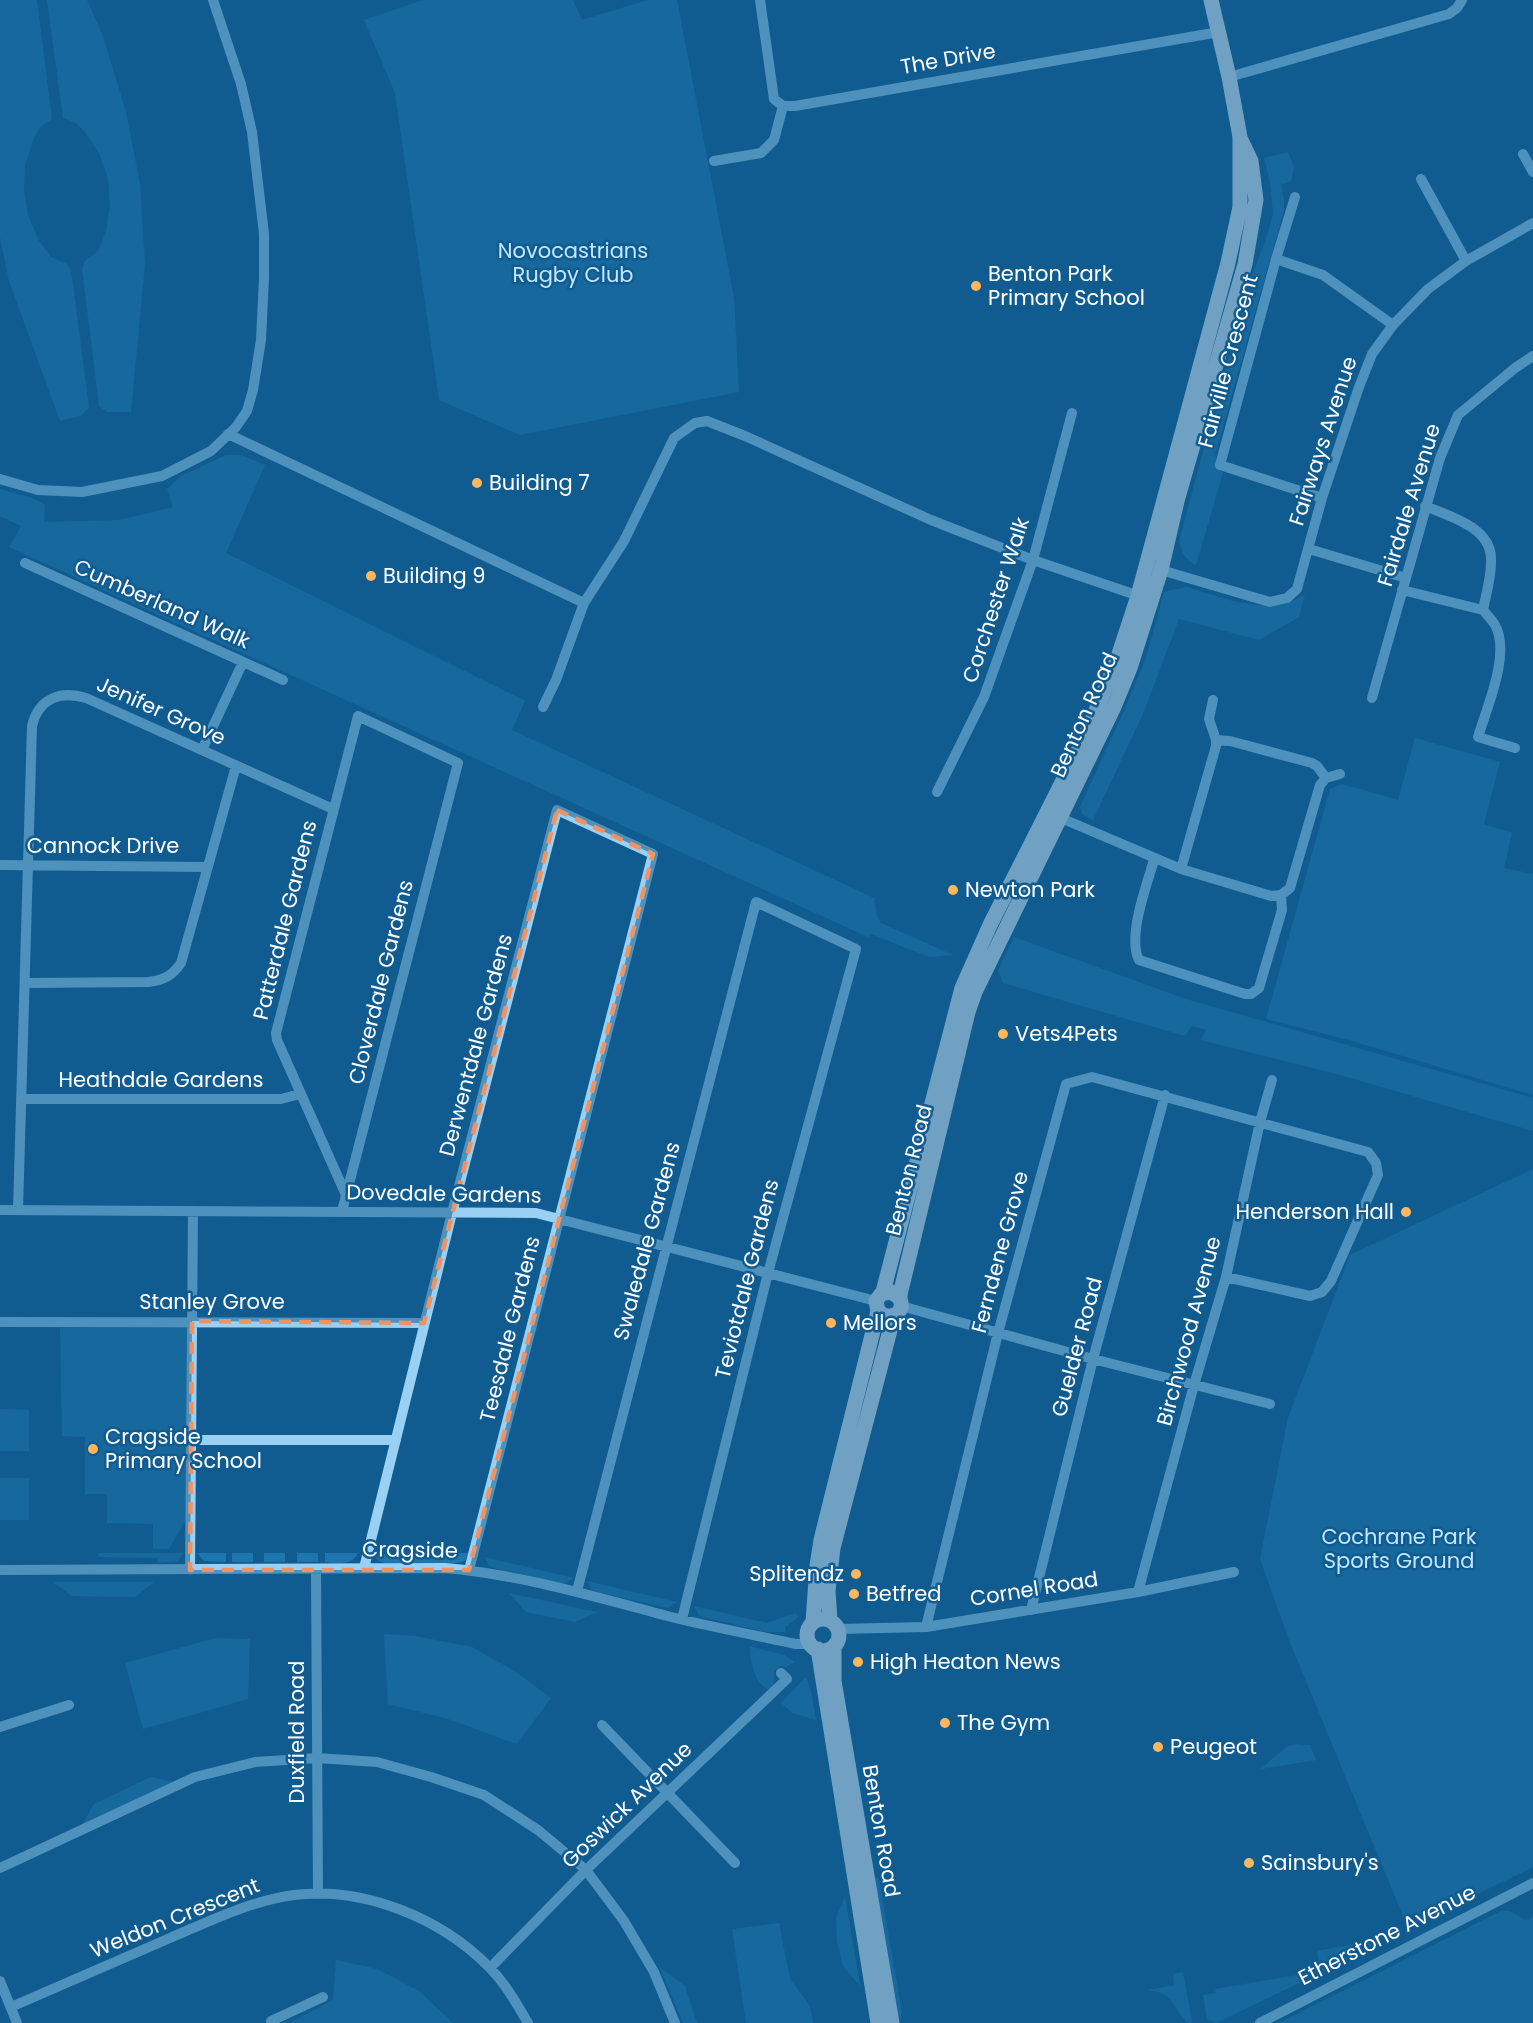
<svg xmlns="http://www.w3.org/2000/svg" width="1533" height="2023" font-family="Poppins,sans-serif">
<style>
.green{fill:#1e76ae}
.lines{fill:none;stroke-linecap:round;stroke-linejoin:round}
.minor{stroke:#9ad0f3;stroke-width:10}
.major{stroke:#e6f4ff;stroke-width:15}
.marked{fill:none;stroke:#f09361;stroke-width:4.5;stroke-dasharray:12 8;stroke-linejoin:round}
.poi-dot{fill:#ffb65c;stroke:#105c90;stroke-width:2}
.labels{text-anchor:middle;stroke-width:5;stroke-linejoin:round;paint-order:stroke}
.street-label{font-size:21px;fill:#fff;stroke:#105c90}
.park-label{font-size:21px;fill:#c1e6fe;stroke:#105c90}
.poi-label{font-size:21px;fill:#fff;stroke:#105c90;text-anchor:start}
</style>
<rect width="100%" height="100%" fill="#105c90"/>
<path class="green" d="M 0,0 L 37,0 L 52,119 L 40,127 L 34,138 L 25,165 L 24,190 L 28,215 L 39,241 L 51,257 L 67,264 L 71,270 L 89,407 L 82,415 L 60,421 L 9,281 L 0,237 Z
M 47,0 L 87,0 L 103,36 L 126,112 L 140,184 L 145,264 L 131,412 L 107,412 L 99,406 L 82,268 L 85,261 L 98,251 L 106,232 L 110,205 L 108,179 L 100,155 L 85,132 L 76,123 L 63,118 Z
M 423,0 L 573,0 L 582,20 L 648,0 L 677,0 L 734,298 L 739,392 L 520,435 L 439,400 L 395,93 L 364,20 Z
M 1288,152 L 1294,167 L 1291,181 L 1281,185 L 1284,199 L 1284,210 L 1215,455 L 1218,468 L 1223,473 L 1196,565 C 1185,560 1182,553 1179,541 L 1223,377 L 1253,273 L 1268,233 L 1273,214 L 1270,182 L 1264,158 Z
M 226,455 L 241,455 L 265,465 L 226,553 L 525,701 L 512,730 L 874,898 L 877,916 L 881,923 L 953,955 L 929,957 L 871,934 L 868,937 L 9,547 L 21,526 L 0,516 L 0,489 L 30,497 L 45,505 L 44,522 L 119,520 L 173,507 L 167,489 L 181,476 Z
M 1186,587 C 1223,597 1270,619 1305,594 L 1299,617 L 1259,640 L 1179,619 L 1143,714 L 1093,820 L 1082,814 L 1080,807 L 1123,713 L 1146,658 L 1164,592 Z
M 1415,738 L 1500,762 L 1484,824 L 1512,833 L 1504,868 L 1533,874 L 1533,1095 L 1349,1040 L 1266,1019 L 1330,789 L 1342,784 L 1398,800 Z
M 1014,937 L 1186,999 L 1533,1098 L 1533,1131 L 1337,1074 L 1201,1040 L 1206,1030 L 1192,1026 L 1185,1036 L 1003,983 L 998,970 Z
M 1533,1169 L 1533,1867 L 1408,1928 L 1289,1640 L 1260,1559 L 1288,1418 L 1350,1255 Z
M 187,1327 L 186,1519 L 169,1549 L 153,1549 L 153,1524 L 107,1523 L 107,1494 L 85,1494 L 85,1437 L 62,1436 L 60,1328 Z
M 0,1409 L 29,1410 L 29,1451 L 0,1451 Z
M 0,1478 L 29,1478 L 29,1520 L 0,1520 Z
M 98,1553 L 184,1553 L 178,1561 L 158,1563 L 157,1558 L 99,1557 Z
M 197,1553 L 226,1553 L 226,1562 L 204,1561 Z
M 232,1553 L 253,1553 L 253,1562 L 232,1562 Z
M 264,1553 L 285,1553 L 285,1562 L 264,1562 Z
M 297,1553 L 318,1553 L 318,1562 L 297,1562 Z
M 325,1553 L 358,1553 C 352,1566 338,1563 325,1562 Z
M 469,1553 L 465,1561 L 457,1563 L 384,1563 L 379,1561 L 372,1554 Z
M 484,1557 L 574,1578 L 564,1584 L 494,1568 L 489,1566 Z
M 587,1581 L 677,1602 L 667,1608 L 597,1592 L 592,1590 Z
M 154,1582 L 135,1597 L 72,1596 L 53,1582 Z
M 509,1593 L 597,1612 L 575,1622 L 526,1612 Z
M 694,1606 L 767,1623 L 795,1613 L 799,1617 L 785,1627 L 785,1632 L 766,1632 L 703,1617 L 699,1615 Z
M 384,1634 L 415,1636 L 472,1647 L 516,1672 L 551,1698 L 517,1744 L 445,1718 L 388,1704 Z
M 216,1638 L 250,1639 L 248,1699 L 143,1729 L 125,1663 Z
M 750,1646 L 784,1655 L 795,1662 L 786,1667 L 781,1666 L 774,1671 L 774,1685 L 769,1690 C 754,1683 750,1661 750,1646 Z
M 806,1677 L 811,1691 L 816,1720 L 793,1713 L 781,1703 Z
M 1296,1744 L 1310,1745 L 1316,1760 L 1261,1769 L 1286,1747 Z
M 151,1777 L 174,1782 L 82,1825 L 94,1804 Z
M 873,1875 L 879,1879 L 902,2012 L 900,2019 L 897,2018 Z
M 845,1896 L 860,1986 L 843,1966 L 837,1942 L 836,1918 Z
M 1501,1911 L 1509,1911 L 1526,1920 L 1533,1917 L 1533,2023 L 1279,2023 Z
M 779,1923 L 790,1979 L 810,2006 L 813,2023 L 746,2023 L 732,1929 Z
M 1380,1939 L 1381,1942 L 1320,1973 L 1317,1951 Z
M 336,1960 L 377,1969 L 419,1991 L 453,2023 L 289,2023 L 333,2000 Z
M 660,1968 L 685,1986 L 697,2023 L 683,2023 Z
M 1183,1972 L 1192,2022 L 1189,2023 C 1171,2010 1179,1994 1148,1990 L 1174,1985 L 1173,1974 Z
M 1315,1972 L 1316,1975 L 1216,2023 L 1207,2019 L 1203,1995 L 1216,1993 L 1215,1989 Z"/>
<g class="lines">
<path class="minor" d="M 760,0 L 774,99 L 783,106
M 1229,77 L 1449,14 L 1457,8 L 1462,0
M 1523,154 L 1533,172
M 714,161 L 761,153 L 774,140 L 783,106 L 795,106 L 1219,32
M 1421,179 L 1466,261
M 1276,259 L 1295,197
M 228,434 L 584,603
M 0,479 L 38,490 L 82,492 L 162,476 L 211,451 L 236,427 L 247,411 L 253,390 L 261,340 L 264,278 L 264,234 L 252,132 L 241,84 L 213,0
M 1322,498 L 1220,465 L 1276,259 L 1323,275 L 1393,325
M 1309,549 L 1406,578
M 25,563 L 283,680
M 1154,568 L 1270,602 L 1287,598 L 1297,589 L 1322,498 L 1359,387 L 1372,354 L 1393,325 L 1428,289 L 1466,261 L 1533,223
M 1402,590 L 1483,610 C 1486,594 1492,575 1491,559 C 1491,527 1449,516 1425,506
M 1483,610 C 1487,615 1492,620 1495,625 C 1511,653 1487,707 1478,737 L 1515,748
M 1372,698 L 1440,458 L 1458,415 L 1515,368 L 1533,356
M 543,707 L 556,680 L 584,603 L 624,541 L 674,438 L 695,423 L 707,421 L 745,436 L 931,520 L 1033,560 L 1142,597
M 1216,740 L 1230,741 L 1312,763 L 1317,766 L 1326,778
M 202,750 L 243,662
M 937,792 L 984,697 L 1033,560 L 1072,413
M 1056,816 L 1181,869 L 1271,896 L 1281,895 L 1290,888 L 1320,785 L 1326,778 L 1340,774
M 1154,860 C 1147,884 1127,937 1139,960 L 1245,994 L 1251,994 L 1259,988 L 1282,910 L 1281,895
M 0,865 L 207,867
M 1181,869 L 1216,746 L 1216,740 L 1209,719 L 1213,700
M 25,983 L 148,982 C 164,980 172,976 181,963 L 236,766
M 21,1099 L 281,1099 L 300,1094
M 0,1210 L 536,1213 L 876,1301
M 18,1210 L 32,726 C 38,699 60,690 86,698 L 333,809
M 342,1211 L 458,763 L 358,716 L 276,1033 L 277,1040 L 346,1195
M 901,1306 L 1093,1359 L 1270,1404
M 0,1322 L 424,1323
M 191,1440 L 396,1440
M 364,1568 L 452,1213 L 557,810 L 653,854 L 469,1570
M 316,1569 L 318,1894
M 0,1570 L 445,1568 C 525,1575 602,1599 679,1619 C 718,1628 758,1636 796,1644 L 811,1644
M 190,1570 L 193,1211
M 577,1591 L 756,902 L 856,949 L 768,1273 L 682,1619
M 1138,1592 L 1194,1385 L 1226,1277 L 1260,1122 L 1272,1080
M 1031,1610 L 1093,1359 L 1165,1095
M 926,1627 L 998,1333 L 1066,1084 L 1092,1077 L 1368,1152 L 1376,1163 L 1378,1175 L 1331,1281 L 1322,1292 L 1310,1296 L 1226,1277
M 838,1629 L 926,1627 L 1138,1592 L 1234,1572
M 602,1725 L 735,1863
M 0,1727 L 69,1705
M 0,1868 L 195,1777 L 255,1762 L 317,1758 L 377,1762 L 431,1777 L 484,1795 L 538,1830 L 586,1870 L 624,1921 L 654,1972 L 675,2023
M 490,1968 L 586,1870 L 787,1679 L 781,1673
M 0,1981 L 17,2023
M 11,2007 C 64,1984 117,1961 170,1938 C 210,1921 250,1901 294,1895 C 363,1886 441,1918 489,1967 C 505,1983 517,2004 528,2023
M 271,2021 L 323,1997
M 1260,2023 L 1533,1883"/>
<path class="major" d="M 883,1292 L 962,988 L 990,925 L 1085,737 L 1116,663 L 1138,596 L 1228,263 L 1240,207 L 1240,137 L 1229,77 L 1211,0
M 900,1298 L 891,1292 L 881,1294 L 876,1301 L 878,1311 C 885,1318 898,1319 901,1307 C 902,1300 900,1303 900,1297 C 900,1291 903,1284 904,1278 L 968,1012 L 975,992 L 1114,707 L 1130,668 L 1161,570 L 1177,501 L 1245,264 L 1256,200 L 1251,161 L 1241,140
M807 1635a16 16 0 1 1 32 0a16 16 0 1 1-32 0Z
M 830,1620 L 828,1591 L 833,1548 L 894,1315
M 813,1622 L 817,1566 L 821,1540 L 878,1311
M 834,1646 L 834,1681 L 892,2023
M 818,1649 L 878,2023"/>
</g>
<path d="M0 0H1533V2023H0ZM 557,810 L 653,854 L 469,1570 L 190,1570 L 192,1321 L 424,1323 Z" fill="#105c90" fill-opacity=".55" fill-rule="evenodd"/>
<path class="marked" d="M 557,810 L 653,854 L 469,1570 L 190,1570 L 192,1321 L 424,1323 Z"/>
<g class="poi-dot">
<circle cx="976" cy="286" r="6"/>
<circle cx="477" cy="483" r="6"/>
<circle cx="371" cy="576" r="6"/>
<circle cx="953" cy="890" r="6"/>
<circle cx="1003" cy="1034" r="6"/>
<circle cx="1406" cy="1212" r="6"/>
<circle cx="831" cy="1323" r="6"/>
<circle cx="93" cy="1449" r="6"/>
<circle cx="856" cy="1574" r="6"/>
<circle cx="854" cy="1594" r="6"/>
<circle cx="858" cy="1662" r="6"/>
<circle cx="945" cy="1723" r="6"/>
<circle cx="1158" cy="1747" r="6"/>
<circle cx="1249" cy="1863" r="6"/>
</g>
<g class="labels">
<g class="street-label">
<text transform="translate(948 59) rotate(-10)" y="7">The Drive</text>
<text transform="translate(1228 361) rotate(-75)" y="7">Fairville Crescent</text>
<text transform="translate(1323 441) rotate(-72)" y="7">Fairways Avenue</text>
<text transform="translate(1409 505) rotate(-73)" y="7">Fairdale Avenue</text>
<text transform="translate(996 600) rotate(-72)" y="7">Corchester Walk</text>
<text transform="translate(162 604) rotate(24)" y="7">Cumberland Walk</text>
<text transform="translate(161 711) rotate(24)" y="7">Jenifer Grove</text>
<text transform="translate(1084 715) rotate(-66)" y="7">Benton Road</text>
<text x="103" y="853">Cannock Drive</text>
<text transform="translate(285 920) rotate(-76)" y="7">Patterdale Gardens</text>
<text transform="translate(381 982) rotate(-76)" y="7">Cloverdale Gardens</text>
<text transform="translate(476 1045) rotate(-75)" y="7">Derwentdale Gardens</text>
<text x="161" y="1087">Heathdale Gardens</text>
<text transform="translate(909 1170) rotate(-76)" y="7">Benton Road</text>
<text transform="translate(444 1194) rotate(1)" y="7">Dovedale Gardens</text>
<text transform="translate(647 1241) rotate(-75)" y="7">Swaledale Gardens</text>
<text transform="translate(1000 1252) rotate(-75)" y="7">Ferndene Grove</text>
<text transform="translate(747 1279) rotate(-76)" y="7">Teviotdale Gardens</text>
<text x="212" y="1309">Stanley Grove</text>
<text transform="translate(510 1329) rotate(-76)" y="7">Teesdale Gardens</text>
<text transform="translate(1189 1331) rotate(-75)" y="7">Birchwood Avenue</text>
<text transform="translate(1077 1347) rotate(-75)" y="7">Guelder Road</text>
<text transform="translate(410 1550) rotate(1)" y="7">Cragside</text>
<text transform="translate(1034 1589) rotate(-9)" y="7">Cornel Road</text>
<text transform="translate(297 1732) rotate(-90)" y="7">Duxfield Road</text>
<text transform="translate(627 1805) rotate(-44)" y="7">Goswick Avenue</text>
<text transform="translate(881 1831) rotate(80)" y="7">Benton Road</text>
<text transform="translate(175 1918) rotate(-22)" y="7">Weldon Crescent</text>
<text transform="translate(1387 1935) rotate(-27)" y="7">Etherstone Avenue</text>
</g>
<g class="park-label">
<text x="573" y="258">Novocastrians<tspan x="573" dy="24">Rugby Club</tspan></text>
<text x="1399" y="1544">Cochrane Park<tspan x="1399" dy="24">Sports Ground</tspan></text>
</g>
<g class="poi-label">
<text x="988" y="281">Benton Park<tspan x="988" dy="24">Primary School</tspan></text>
<text x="489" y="490">Building 7</text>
<text x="383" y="583">Building 9</text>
<text x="965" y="897">Newton Park</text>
<text x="1015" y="1041">Vets4Pets</text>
<text x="1394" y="1219" text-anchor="end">Henderson Hall</text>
<text x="843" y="1330">Mellors</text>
<text x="105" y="1444">Cragside<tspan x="105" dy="24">Primary School</tspan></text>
<text x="844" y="1581" text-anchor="end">Splitendz</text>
<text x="866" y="1601">Betfred</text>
<text x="870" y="1669">High Heaton News</text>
<text x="957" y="1730">The Gym</text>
<text x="1170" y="1754">Peugeot</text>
<text x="1261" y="1870">Sainsbury's</text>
</g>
</g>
</svg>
